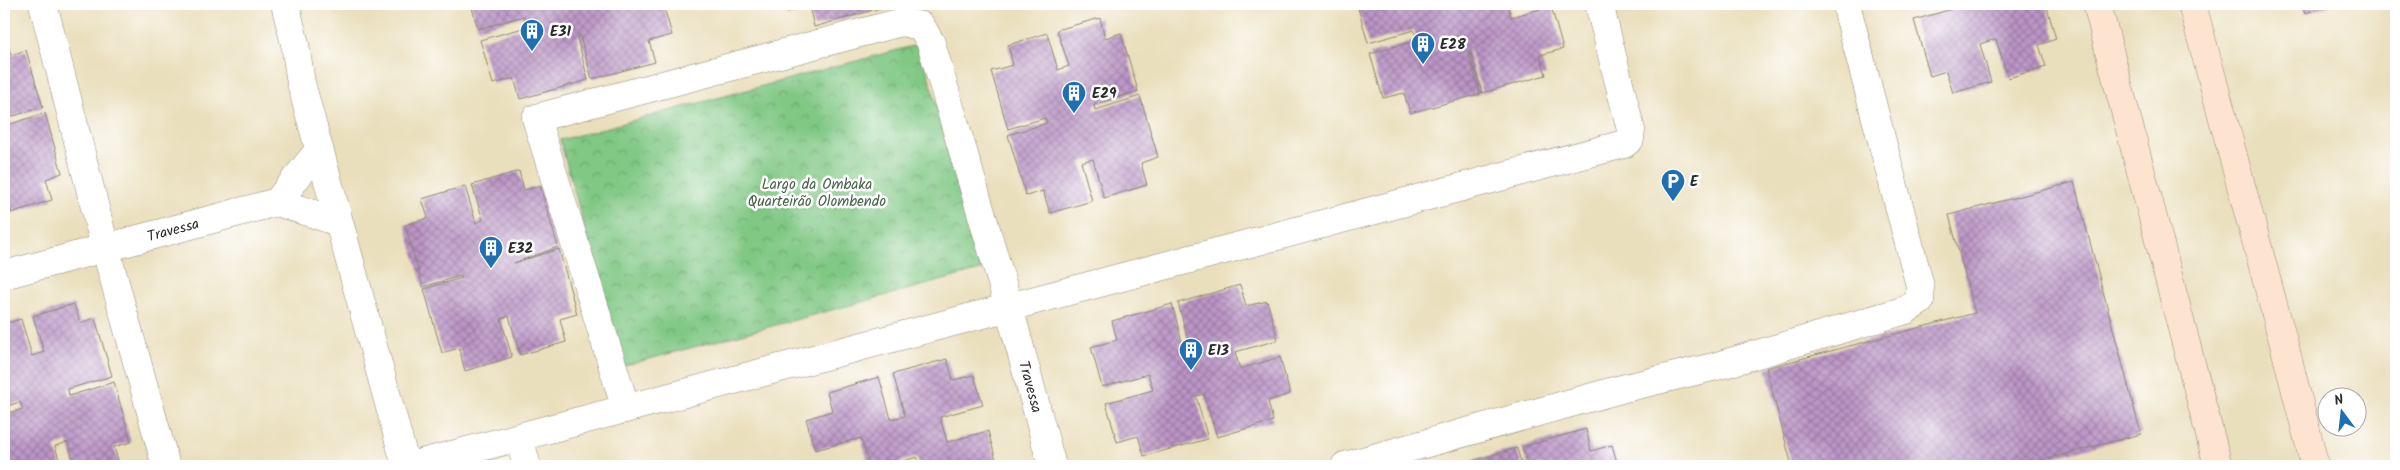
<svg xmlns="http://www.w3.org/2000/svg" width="2400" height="470" font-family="Kalam,sans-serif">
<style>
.park{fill:url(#park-crowns);stroke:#567a58}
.building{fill:url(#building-cross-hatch)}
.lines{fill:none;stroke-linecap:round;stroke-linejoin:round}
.street-casing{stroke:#8a8574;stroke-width:29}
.secondary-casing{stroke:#8a8574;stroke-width:29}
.street{stroke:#fff;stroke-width:28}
.secondary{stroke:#fde4d0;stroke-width:28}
.labels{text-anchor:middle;stroke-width:5;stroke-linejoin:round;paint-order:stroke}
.poi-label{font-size:15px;font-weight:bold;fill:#2b2b2b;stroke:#fff;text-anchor:start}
.park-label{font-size:15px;fill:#49624a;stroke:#fff}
.street-label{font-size:15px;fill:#2b2b2b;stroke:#fff}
</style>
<defs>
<pattern id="park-crowns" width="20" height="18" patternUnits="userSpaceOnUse" patternTransform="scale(1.25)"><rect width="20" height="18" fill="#80c884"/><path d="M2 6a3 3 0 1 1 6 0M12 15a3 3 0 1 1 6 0" fill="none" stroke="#69a36c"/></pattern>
<pattern id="building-cross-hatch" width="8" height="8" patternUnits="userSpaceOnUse" patternTransform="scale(1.25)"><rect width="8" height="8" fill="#bb95c6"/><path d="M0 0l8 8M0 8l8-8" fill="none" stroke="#987aa1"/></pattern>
</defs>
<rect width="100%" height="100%" fill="#fff"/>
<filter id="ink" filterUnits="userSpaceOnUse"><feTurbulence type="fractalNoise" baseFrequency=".02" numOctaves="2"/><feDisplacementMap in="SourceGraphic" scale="10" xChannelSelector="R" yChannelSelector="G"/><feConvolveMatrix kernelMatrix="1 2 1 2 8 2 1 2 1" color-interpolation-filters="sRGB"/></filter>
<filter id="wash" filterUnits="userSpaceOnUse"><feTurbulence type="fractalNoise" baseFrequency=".0096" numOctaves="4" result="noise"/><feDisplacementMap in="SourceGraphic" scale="20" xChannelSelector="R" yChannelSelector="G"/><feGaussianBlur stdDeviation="1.12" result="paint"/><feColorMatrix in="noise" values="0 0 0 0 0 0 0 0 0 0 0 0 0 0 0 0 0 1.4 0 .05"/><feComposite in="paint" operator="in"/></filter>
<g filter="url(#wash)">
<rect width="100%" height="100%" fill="#eadfbc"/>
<path class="park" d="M 920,44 L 981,270 L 623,366 L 560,140 Z"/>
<g id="blocks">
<path class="building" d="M 471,4 L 663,4 L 672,35 L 649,41 L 655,62 L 592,79 L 580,36 L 577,37 L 588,80 L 520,99 L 514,78 L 493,84 L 480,40 L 527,27 L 524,16 L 478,29 Z
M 785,4 L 883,4 L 884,7 L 814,27 L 809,6 L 787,12 Z
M 1357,4 L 1513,4 L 1508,6 L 1511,17 L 1551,6 L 1563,49 L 1540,55 L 1546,75 L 1482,93 L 1470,50 L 1468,51 L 1480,94 L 1410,113 L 1404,93 L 1383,98 L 1370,54 L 1417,40 L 1414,30 L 1368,43 Z
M 1909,4 L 1928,4 L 1911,9 Z
M 1950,4 L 2046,4 L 2056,39 L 2039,45 L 2046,67 L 2008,78 L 1996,39 L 1980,44 L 1991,82 L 1953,93 L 1946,71 L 1930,76 L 1914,20 L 1952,9 Z
M 2302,4 L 2336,4 L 2305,13 Z
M 1100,18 L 1105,38 L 1121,33 L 1138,91 L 1094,105 L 1095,110 L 1140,96 L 1158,157 L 1141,163 L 1147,185 L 1104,198 L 1093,159 L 1081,162 L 1092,201 L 1050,213 L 1043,191 L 1026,196 L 1008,135 L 1047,123 L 1045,118 L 1008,129 L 991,71 L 1013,65 L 1008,45 L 1047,33 L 1058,70 L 1069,66 L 1057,30 Z
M 5,35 L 11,55 L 26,50 L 43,107 L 4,119 Z
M 45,113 L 62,173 L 46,179 L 52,200 L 11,213 L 4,189 L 4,126 Z
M 519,171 L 524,190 L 540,186 L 558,247 L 514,263 L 559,249 L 577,314 L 560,319 L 566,342 L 520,355 L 509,316 L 501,319 L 512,357 L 465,371 L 459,348 L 442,353 L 424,289 L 462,278 L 461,276 L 423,287 L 405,225 L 428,218 L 422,199 L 465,186 L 476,223 L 483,220 L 472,185 Z
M 2074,182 L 2141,434 L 2020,466 L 1792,466 L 1766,368 L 1975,313 L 1949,215 Z
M 1240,285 L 1246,306 L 1267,301 L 1278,340 L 1235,352 L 1240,369 L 1280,357 L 1290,394 L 1268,401 L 1273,421 L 1217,437 L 1204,394 L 1196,396 L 1208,439 L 1144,456 L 1138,436 L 1117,442 L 1106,403 L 1153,390 L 1148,374 L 1102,387 L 1091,347 L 1117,340 L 1112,321 L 1172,304 L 1183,346 L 1189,344 L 1178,303 Z
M 74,304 L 80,323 L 95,318 L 112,376 L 68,389 L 69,396 L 114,382 L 131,442 L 114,447 L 120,466 L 75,466 L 68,442 L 55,446 L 61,466 L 4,466 L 4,414 L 23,409 L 20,402 L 4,407 L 4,324 L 21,319 L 32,356 L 44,352 L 33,316 Z
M 947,359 L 953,380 L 974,375 L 983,405 L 940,417 L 947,442 L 988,431 L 996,460 L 974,466 L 920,466 L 917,457 L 900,462 L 901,466 L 852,466 L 868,461 L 861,438 L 815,450 L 806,419 L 832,411 L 827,392 L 879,377 L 891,419 L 905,416 L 893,374 Z
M 1586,429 L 1591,451 L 1612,445 L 1618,466 L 1528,466 L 1522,447 Z
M 1517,448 L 1522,466 L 1454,466 Z"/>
</g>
</g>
<g filter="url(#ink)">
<use href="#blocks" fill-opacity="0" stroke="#8a8574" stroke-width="1"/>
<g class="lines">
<defs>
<g id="street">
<path d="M 43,4 L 105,247 L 166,466"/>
<path d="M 285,4 L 295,44 L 301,83 L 406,466"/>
<path d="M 277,202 L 338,222"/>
<path id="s1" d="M 4,275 L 277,202 L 319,150"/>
<path id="s2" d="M 626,409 L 536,118 L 902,22 L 921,26 L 931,43 L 1009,307 L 1052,466"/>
<path d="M 519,437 L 527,466"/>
<path d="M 410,466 L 1624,144 L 1630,139 L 1631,130 L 1599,4"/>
<path d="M 1345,466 L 1621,389 L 1717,366 L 1906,310 L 1920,301 L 1920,286 L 1846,4"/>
</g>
<path id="secondary" d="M 2097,4 L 2218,466
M 2192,4 L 2285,348 L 2315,466"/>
</defs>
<use href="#street" class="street-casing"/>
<use href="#secondary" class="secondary-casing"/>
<use href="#street" class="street"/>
<use href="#secondary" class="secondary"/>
</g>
</g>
<defs>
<symbol id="building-pin" viewBox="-11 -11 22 30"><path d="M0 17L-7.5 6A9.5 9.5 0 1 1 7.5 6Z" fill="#1f6fb2" stroke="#fff"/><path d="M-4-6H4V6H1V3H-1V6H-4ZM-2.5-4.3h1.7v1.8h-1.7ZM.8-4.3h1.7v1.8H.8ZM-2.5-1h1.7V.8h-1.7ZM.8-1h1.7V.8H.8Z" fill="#fff"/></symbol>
<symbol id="parking-pin" viewBox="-11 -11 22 30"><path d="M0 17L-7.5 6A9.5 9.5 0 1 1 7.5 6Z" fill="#1f6fb2" stroke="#fff"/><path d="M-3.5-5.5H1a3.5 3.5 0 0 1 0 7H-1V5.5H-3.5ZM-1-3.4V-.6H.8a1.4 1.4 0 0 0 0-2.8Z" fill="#fff"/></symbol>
</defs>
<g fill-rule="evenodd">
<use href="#building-pin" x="518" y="17" width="28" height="38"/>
<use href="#building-pin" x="1409" y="30" width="28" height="38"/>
<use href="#building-pin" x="1060" y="79" width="28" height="38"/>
<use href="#parking-pin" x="1659" y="167" width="28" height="38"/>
<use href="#building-pin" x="477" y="234" width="28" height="38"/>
<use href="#building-pin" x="1177" y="336" width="28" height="38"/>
</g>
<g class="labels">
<g class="poi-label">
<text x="550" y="36">E31</text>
<text x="1440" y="49">E28</text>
<text x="1092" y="98">E29</text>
<text x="1690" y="186">E</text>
<text x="508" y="253">E32</text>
<text x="1208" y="355">E13</text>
</g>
<g class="park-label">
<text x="817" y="189">Largo da Ombaka<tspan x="817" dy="17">Quarteirão Olombendo</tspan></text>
</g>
<g class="street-label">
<text dy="5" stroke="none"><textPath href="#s1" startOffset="175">Travessa</textPath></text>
<text dy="5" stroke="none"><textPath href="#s2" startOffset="1080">Travessa</textPath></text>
</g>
</g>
<rect width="2400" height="470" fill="none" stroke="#fff" stroke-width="20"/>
<g transform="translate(2342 412) rotate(345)"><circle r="24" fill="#ffffff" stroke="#aaaaaa"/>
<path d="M0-4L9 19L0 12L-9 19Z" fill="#1f6fb2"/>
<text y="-8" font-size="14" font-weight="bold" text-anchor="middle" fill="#2b2b2b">N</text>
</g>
</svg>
